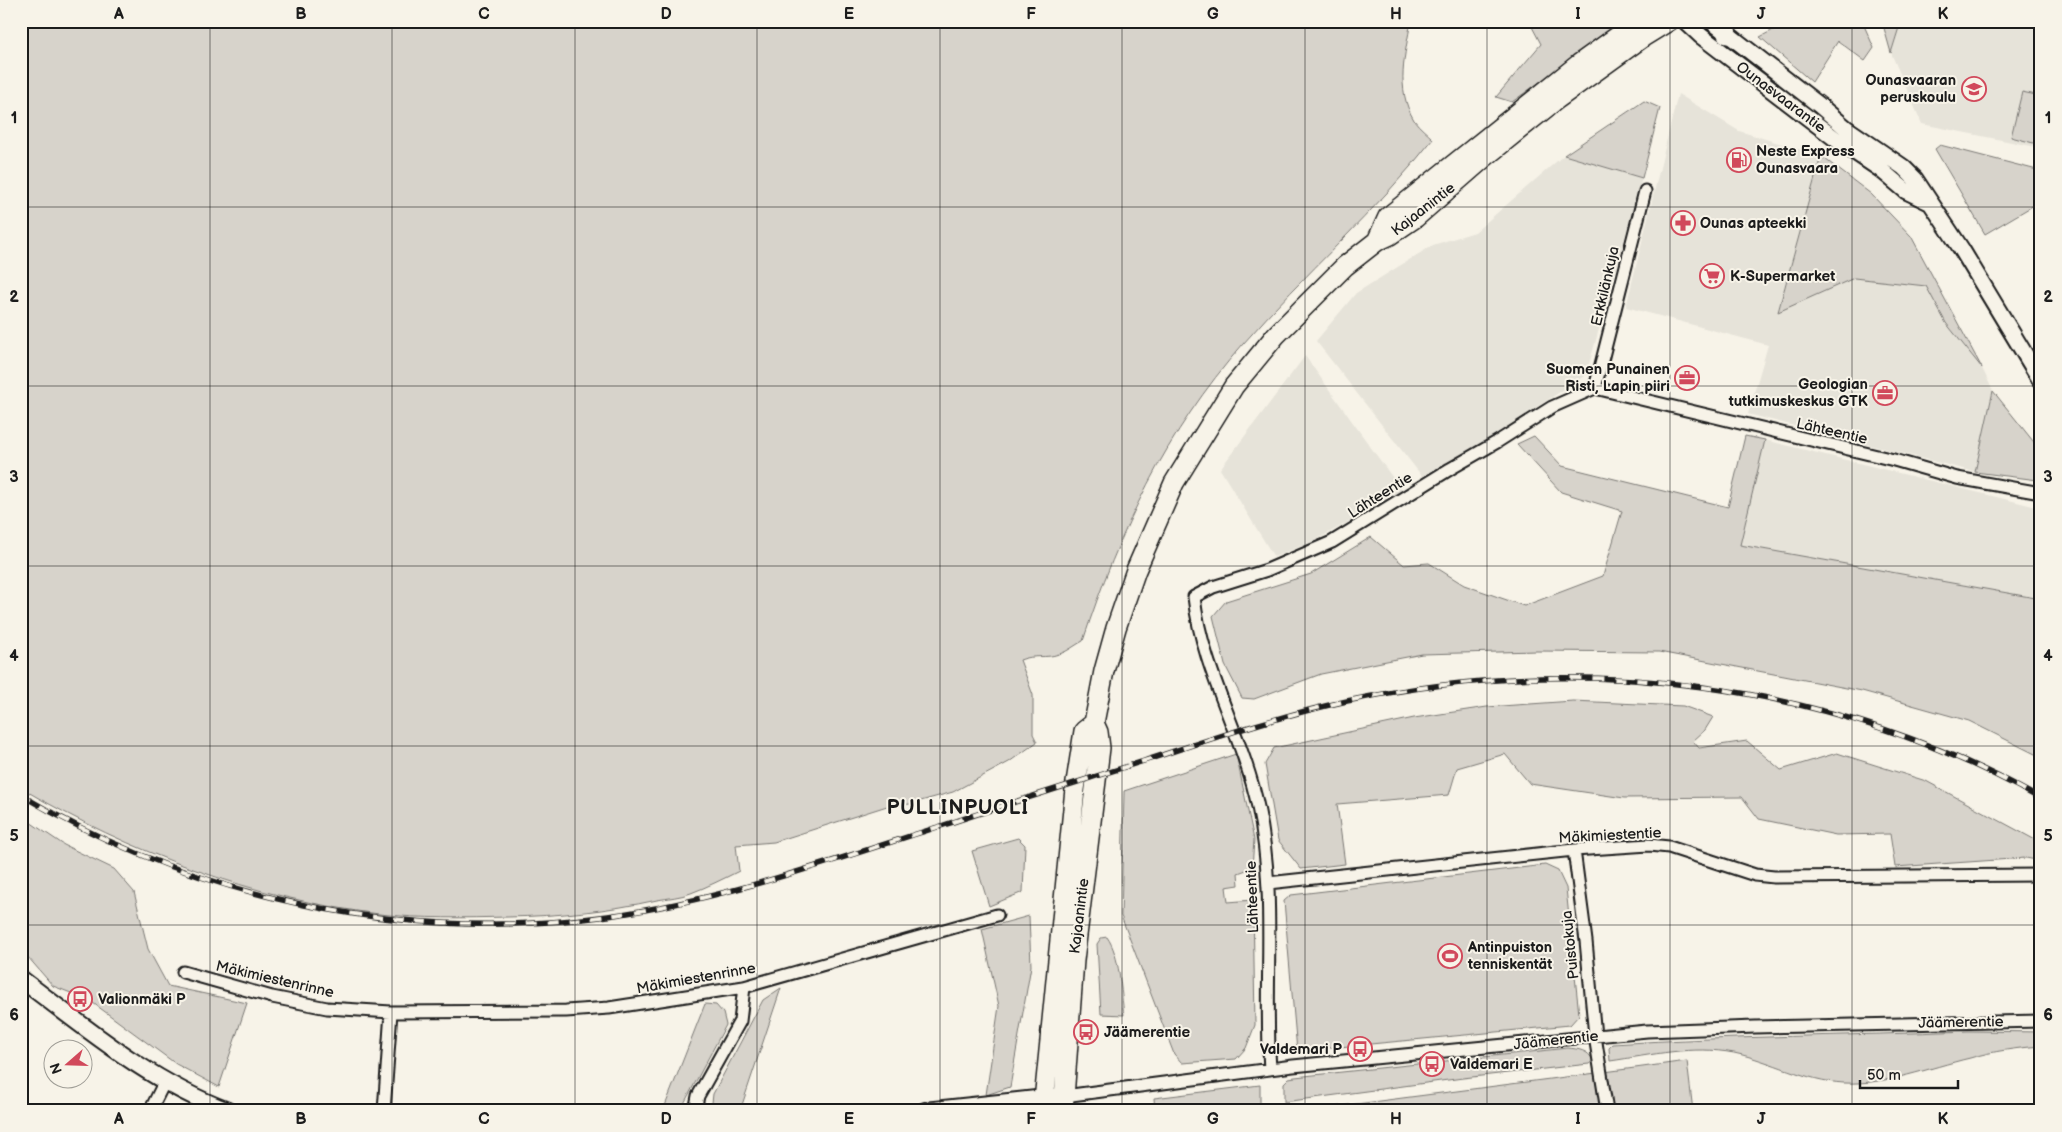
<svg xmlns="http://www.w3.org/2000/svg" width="2062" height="1132" font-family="'Balsamiq Sans',sans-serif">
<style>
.built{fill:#e6e3d9}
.green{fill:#d7d3cb;stroke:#7a7874}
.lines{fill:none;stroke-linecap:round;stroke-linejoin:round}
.minor-casing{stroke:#1c1c1c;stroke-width:15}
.tertiary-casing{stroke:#1c1c1c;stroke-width:19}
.secondary-casing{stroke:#1c1c1c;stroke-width:20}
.primary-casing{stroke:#1c1c1c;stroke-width:22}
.minor{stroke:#f7f3e8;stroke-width:11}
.tertiary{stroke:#f7f3e8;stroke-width:15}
.secondary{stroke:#f7f3e8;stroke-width:16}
.primary{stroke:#f7f3e8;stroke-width:19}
.rail-casing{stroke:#1c1c1c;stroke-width:5.5}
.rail{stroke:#f7f3e8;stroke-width:4;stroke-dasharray:11;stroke-linecap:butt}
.grid{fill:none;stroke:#1c1c1c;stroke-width:1;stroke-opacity:0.55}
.labels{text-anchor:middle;stroke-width:4;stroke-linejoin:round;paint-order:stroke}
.poi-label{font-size:15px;font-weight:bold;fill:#1c1c1c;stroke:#f7f3e8;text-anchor:start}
.street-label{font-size:15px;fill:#1c1c1c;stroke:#f7f3e8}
.district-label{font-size:20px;font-weight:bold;letter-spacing:1px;fill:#1c1c1c;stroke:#f7f3e8}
.neatline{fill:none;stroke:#1c1c1c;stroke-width:2}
.grid-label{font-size:16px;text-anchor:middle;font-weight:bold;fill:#1c1c1c}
</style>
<rect width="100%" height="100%" fill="#f7f3e8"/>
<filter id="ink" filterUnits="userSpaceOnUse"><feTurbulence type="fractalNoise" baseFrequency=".02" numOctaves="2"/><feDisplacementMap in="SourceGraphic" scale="10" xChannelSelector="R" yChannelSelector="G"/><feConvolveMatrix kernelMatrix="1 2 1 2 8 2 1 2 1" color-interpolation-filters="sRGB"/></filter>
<g filter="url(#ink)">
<path class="built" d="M 1901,21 L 2041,21 L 2041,148 L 1922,124 L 1891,53 Z
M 1678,94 L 1739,131 L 1821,156 L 1778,311 L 1854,278 L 1927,286 L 1946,323 L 1982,368 L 1993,391 L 1975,472 L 1748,414 L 1768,345 L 1626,307 Z
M 1564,155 L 1642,178 L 1586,375 L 1425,480 L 1316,341 L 1356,293 L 1433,245 L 1475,232 Z
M 1305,356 L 1403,492 L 1314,541 L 1274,557 L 1220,469 Z
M 1765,440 L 2041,508 L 2041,599 L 1740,545 Z"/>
<path class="green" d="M 21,21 L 1411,21 C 1405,55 1395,88 1414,120 C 1419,127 1427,133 1433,139 C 1376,212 1304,274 1243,344 C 1166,432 1119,531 1083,641 C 1075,645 1067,652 1059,654 C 1045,659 1035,654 1020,660 L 1033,695 L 1033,734 L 1037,742 L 1009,762 L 953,792 L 910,804 L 887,806 L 774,842 L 736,845 L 739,871 C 723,879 707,887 691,893 C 681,897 668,898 657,900 C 608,911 558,916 508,917 C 465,918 422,919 379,914 C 254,899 130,852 21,788 Z
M 1529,21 L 1612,21 L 1612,30 L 1512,102 L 1496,97 L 1541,44 Z
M 1790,21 L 1862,21 L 1874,48 L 1865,61 L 1838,41 L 1812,82 L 1760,37 Z
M 1882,21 L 1901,21 L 1891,53 Z
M 2022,92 L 2041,96 L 2041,140 L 2037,144 L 2011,137 Z
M 1644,101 L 1660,108 L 1642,178 L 1564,155 Z
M 1940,145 L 2041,171 L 2041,201 L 1985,234 L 1935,149 Z
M 1821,156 L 1871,194 L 1911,236 L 1982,368 L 1946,323 L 1926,286 L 1854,278 L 1778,312 Z
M 1993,391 L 2041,451 L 2038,480 L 1975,472 Z
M 1534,436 L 1562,466 L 1728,507 L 1745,436 L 1765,440 L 1740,545 L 2041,599 L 2041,757 L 1969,721 L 1862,691 L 1659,652 L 1537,651 L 1422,654 L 1321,674 L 1254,699 L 1242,698 L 1225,665 L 1213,616 L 1226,601 L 1311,574 L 1371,537 L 1404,565 L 1429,563 L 1464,585 L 1524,606 L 1603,576 L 1622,511 L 1561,492 L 1517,444 Z
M 1573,701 L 1683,706 L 1713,717 L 1705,730 L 1693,741 L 1699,748 L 1747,741 L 1781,770 L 1837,753 L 1926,781 L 2041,843 L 2041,861 L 2026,858 L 1895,867 L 1890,834 L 1836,835 L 1759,819 L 1742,797 L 1624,798 L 1530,784 L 1505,754 L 1457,768 L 1449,795 L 1337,804 L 1345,864 L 1301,869 L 1278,840 L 1265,764 L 1274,748 L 1414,718 L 1487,707 Z
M 1236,754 L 1254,840 L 1252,868 L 1238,873 L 1239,885 L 1226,887 L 1228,902 L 1253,900 L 1255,1025 L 1246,1048 L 1236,1059 L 1182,1063 L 1174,1054 L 1121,916 L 1124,791 Z
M 21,816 L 64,845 L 114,869 L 134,892 L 148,949 L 168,986 L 247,1003 L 219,1087 L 176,1064 L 89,1000 L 53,986 L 21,949 Z
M 1018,838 L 1025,845 L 1023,892 L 989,906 L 972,851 Z
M 1545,865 L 1558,871 L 1566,888 L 1579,1015 L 1570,1025 L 1297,1051 L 1284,901 L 1291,895 Z
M 1029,916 L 1031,966 L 1010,1087 L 986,1095 L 999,1006 L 982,929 Z
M 1107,937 C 1120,955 1121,992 1124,1015 L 1101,1014 L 1097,944 L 1101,938 Z
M 781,988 L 740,1111 L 718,1111 L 712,1103 L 713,1094 L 763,1000 Z
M 705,1004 L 716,1005 L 723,1013 L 726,1025 L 680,1111 L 663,1111 Z
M 1968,1031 L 2041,1032 L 2041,1046 C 2017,1048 1993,1051 1970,1058 C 1928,1068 1887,1085 1844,1083 C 1805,1081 1772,1061 1734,1053 C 1692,1045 1652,1055 1610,1061 L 1609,1048 L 1613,1044 C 1731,1036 1850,1036 1968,1031 Z
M 1568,1048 C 1578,1049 1589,1050 1593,1061 L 1589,1064 L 1463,1078 L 1284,1102 L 1284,1083 L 1289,1078 L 1295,1077 Z
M 1687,1061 L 1693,1111 L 1302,1111 L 1635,1068 Z
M 1260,1085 L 1260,1104 L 1212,1111 L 1155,1111 L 1154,1098 Z"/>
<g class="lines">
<defs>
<path id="minor" d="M 1595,388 L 1645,191
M 1574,850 L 1586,941 L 1595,1036 L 1607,1111
M 1268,883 L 1574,850 L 1649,845 L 1669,847 L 1755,875 L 1774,877 L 2041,875
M 183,972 L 272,997 L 327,1008 L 391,1012 L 566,1011 L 609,1008 L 744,987 L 997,915
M 1270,1069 C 1264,982 1277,894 1258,807 C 1243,736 1202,670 1194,597 L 1213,587 L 1267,570 L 1332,542 L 1450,469 L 1497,442 L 1552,407 L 1595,388 L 1894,460 L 1957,478 L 2041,493
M 1064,1096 L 1293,1066 L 1647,1031 L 1755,1027 L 2041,1021
M 150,1111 L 165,1081
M 384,1111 L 391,1012
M 695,1111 L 698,1096 L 740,1021 L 744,987"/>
<path id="tertiary" d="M 1685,21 L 1701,36 L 1837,140 L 1880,169 L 1906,191 L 1929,202
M 1711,21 L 1819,105 L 1846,128 L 1903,167 L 1915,179 L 1962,250 L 2041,381"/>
<path id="secondary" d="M 21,979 C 86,1028 150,1082 228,1111
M 925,1111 L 1064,1096"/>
<path id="primary" d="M 1724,21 L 1727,34
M 1377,241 L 1388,217 L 1579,64 L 1639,21
M 1043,1111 L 1075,789 L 1084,731 L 1094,723 L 1104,671 L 1116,628 L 1136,570 L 1174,483 L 1234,386 L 1276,335 L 1345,266 L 1377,241 L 1390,235 L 1415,218 L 1485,157 L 1557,99 L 1643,37 L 1669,21
M 1063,1111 L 1074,960 L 1100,748 L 1098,732 L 1094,723"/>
</defs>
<use href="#minor" class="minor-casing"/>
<use href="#tertiary" class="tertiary-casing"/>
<use href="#secondary" class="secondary-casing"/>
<use href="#primary" class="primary-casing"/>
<use href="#minor" class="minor"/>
<use href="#tertiary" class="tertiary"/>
<use href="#secondary" class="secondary"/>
<use href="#primary" class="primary"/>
<defs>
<path id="rail" d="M 21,795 C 197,899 405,944 608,916 C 723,900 834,860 944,825 C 1010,803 1078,782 1144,761 C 1211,739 1278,716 1347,701 C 1580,651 1831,681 2041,799"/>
</defs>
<use href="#rail" class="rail-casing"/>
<use href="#rail" class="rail"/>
</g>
</g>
<path class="grid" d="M 210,21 L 210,1111M 392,21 L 392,1111M 575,21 L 575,1111M 757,21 L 757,1111M 940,21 L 940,1111M 1122,21 L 1122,1111M 1305,21 L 1305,1111M 1487,21 L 1487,1111M 1670,21 L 1670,1111M 1852,21 L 1852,1111M 21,207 L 2041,207M 21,386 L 2041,386M 21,566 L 2041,566M 21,746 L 2041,746M 21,925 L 2041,925"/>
<defs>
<symbol id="school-ring" viewBox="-11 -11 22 22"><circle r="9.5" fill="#f7f3e8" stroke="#d1495b" stroke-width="1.5"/><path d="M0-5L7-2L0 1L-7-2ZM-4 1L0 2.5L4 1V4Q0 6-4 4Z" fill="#d1495b"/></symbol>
<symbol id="fuel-ring" viewBox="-11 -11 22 22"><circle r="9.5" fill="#f7f3e8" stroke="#d1495b" stroke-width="1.5"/><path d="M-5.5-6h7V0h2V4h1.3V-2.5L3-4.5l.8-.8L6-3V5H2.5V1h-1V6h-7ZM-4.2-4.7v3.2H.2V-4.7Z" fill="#d1495b"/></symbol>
<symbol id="pharmacy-ring" viewBox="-11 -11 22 22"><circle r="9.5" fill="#f7f3e8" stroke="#d1495b" stroke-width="1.5"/><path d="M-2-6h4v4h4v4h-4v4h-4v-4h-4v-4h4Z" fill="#d1495b"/></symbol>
<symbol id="supermarket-ring" viewBox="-11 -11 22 22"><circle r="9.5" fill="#f7f3e8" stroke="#d1495b" stroke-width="1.5"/><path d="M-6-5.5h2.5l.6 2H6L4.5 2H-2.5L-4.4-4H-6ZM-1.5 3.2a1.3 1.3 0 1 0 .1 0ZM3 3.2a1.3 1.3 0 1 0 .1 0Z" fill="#d1495b"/></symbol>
<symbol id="office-ring" viewBox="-11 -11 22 22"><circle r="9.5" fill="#f7f3e8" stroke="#d1495b" stroke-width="1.5"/><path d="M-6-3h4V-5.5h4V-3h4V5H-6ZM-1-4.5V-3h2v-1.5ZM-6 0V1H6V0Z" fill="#d1495b"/></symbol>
<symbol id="stadium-ring" viewBox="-11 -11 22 22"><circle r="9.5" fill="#f7f3e8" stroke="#d1495b" stroke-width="1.5"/><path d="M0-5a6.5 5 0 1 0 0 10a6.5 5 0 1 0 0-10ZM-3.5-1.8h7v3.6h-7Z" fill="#d1495b"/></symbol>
<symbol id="bus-ring" viewBox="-11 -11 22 22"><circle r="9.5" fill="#f7f3e8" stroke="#d1495b" stroke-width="1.5"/><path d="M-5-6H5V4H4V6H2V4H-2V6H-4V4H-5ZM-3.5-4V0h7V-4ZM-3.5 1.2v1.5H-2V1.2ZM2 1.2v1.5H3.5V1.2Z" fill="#d1495b"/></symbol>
</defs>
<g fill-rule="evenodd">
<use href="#school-ring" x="1960" y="75" width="28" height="28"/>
<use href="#fuel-ring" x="1725" y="146" width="28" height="28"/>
<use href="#pharmacy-ring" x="1669" y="209" width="28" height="28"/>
<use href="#supermarket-ring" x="1698" y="262" width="28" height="28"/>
<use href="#office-ring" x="1673" y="364" width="28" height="28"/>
<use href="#office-ring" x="1871" y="379" width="28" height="28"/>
<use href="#stadium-ring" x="1436" y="942" width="28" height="28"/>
<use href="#bus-ring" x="66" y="985" width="28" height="28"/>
<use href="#bus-ring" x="1072" y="1018" width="28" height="28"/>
<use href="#bus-ring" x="1346" y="1035" width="28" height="28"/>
<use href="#bus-ring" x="1418" y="1050" width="28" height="28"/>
</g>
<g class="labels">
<g class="poi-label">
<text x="1956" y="85" text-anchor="end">Ounasvaaran<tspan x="1956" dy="17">peruskoulu</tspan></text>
<text x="1756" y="156">Neste Express<tspan x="1756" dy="17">Ounasvaara</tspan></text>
<text x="1700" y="228">Ounas apteekki</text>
<text x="1730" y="281">K-Supermarket</text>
<text x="1670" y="374" text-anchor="end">Suomen Punainen<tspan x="1670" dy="17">Risti, Lapin piiri</tspan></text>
<text x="1868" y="389" text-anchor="end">Geologian<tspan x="1868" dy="17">tutkimuskeskus GTK</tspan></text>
<text x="1468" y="952">Antinpuiston<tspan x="1468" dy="17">tenniskentät</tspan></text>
<text x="98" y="1004">Valionmäki P</text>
<text x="1104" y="1037">Jäämerentie</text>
<text x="1342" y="1054" text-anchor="end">Valdemari P</text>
<text x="1450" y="1069">Valdemari E</text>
</g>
<g class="street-label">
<text transform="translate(1781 97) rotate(37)" y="5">Ounasvaarantie</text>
<text transform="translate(1423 209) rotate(-38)" y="5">Kajaanintie</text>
<text transform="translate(1605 286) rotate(-77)" y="5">Erkkilänkuja</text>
<text transform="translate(1832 431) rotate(13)" y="5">Lähteentie</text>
<text transform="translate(1380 495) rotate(-32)" y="5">Lähteentie</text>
<text transform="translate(1610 835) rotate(-3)" y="5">Mäkimiestentie</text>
<text transform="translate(1252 897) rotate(-92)" y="5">Lähteentie</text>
<text transform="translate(1079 916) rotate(-83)" y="5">Kajaanintie</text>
<text transform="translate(1570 945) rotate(-96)" y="5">Puistokuja</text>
<text transform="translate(696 978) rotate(-10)" y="5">Mäkimiestenrinne</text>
<text transform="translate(275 979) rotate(13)" y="5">Mäkimiestenrinne</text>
<text transform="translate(1961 1022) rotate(-1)" y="5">Jäämerentie</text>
<text transform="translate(1556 1040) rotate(-6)" y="5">Jäämerentie</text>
</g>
<g class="district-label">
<text x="958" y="814">PULLINPUOLI</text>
</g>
</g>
<rect width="2062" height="1132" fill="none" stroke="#f7f3e8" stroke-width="55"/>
<g transform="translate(68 1064) rotate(250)"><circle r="24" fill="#f7f3e8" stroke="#9f9d96"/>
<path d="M0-4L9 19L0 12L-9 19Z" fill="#d1495b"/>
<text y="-8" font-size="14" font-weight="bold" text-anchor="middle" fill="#1c1c1c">N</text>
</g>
<path d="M1860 1080v8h98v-8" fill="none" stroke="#1c1c1c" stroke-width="2.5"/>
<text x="1867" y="1080" font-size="15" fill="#1c1c1c" stroke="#f7f3e8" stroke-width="4" paint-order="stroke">50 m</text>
<rect x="28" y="28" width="2006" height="1076" class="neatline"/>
<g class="grid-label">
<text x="119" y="19">A</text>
<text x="301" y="19">B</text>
<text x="484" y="19">C</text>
<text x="666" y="19">D</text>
<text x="849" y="19">E</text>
<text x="1031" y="19">F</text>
<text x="1213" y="19">G</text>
<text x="1396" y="19">H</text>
<text x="1578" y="19">I</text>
<text x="1761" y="19">J</text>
<text x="1943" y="19">K</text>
<text x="14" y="123">1</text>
<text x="2048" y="123">1</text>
<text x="14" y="302">2</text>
<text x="2048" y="302">2</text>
<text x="14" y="482">3</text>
<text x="2048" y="482">3</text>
<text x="14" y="661">4</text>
<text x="2048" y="661">4</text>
<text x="14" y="841">5</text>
<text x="2048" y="841">5</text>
<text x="14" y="1020">6</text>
<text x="2048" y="1020">6</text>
<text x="119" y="1124">A</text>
<text x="301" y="1124">B</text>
<text x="484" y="1124">C</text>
<text x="666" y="1124">D</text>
<text x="849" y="1124">E</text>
<text x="1031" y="1124">F</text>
<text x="1213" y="1124">G</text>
<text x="1396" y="1124">H</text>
<text x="1578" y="1124">I</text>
<text x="1761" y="1124">J</text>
<text x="1943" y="1124">K</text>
</g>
</svg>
